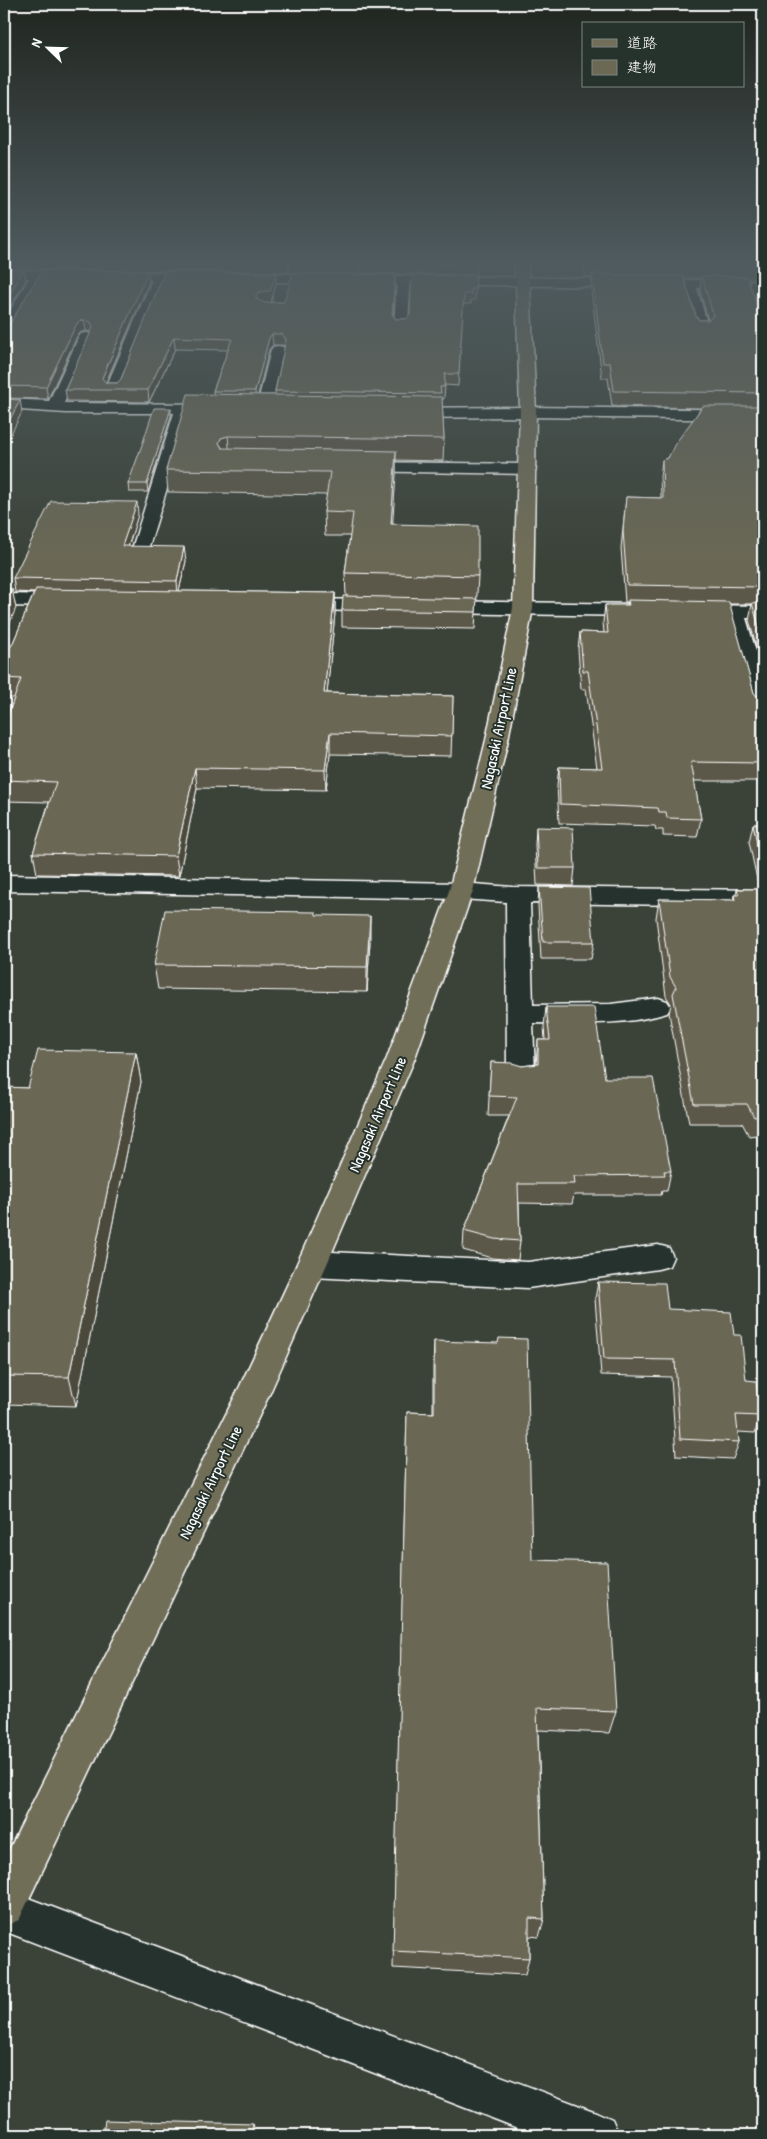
<svg xmlns="http://www.w3.org/2000/svg" width="767" height="2139" font-family="'Patrick Hand','Klee One',sans-serif">
<style>
.lines{fill:none;stroke-linecap:round;stroke-linejoin:round}
.minor-casing{stroke:#fff;stroke-width:3}
.major-casing{stroke:#fff;stroke-width:3}
.minor{fill:#26332d;fill-rule:evenodd}
.major{fill:#716e59;fill-rule:evenodd}
.wall{fill:#5c5948;stroke:#fff;fill-rule:evenodd}
.shaded-wall{fill:#4b493b;stroke:#fff}
.building{fill:#6b6854;stroke:#fff}
.labels{text-anchor:middle;stroke-width:4;stroke-linejoin:round;paint-order:stroke}
.street-label{font-size:16px;fill:#fff;stroke:#26332d}
</style>
<rect width="100%" height="100%" fill="#3b4339"/>
<filter id="ink" filterUnits="userSpaceOnUse"><feTurbulence type="fractalNoise" baseFrequency=".02" numOctaves="2"/><feDisplacementMap in="SourceGraphic" scale="10" xChannelSelector="R" yChannelSelector="G"/><feConvolveMatrix kernelMatrix="1 2 1 2 8 2 1 2 1" color-interpolation-filters="sRGB"/></filter>
<g filter="url(#ink)">
<g class="lines">
<defs>
<path id="minor" d="M 4,270 L 763,281 L 763,289 L 760,289 L 763,298 L 763,323 L 758,322 L 756,319 L 746,289 L 697,288 L 709,330 L 707,333 L 697,333 L 695,330 L 683,288 L 410,284 L 408,325 L 406,328 L 396,328 L 394,325 L 397,284 L 165,280 L 121,390 L 118,393 L 108,393 L 105,390 L 152,280 L 43,279 L 11,332 L 9,335 L 4,336 L 4,321 L 29,278 L 4,278 Z
M 86,333 L 91,334 L 93,337 L 64,403 L 222,404 L 228,406 L 230,409 L 228,412 L 190,414 L 146,556 L 140,557 L 134,556 L 131,552 L 174,413 L 66,413 L 4,409 L 4,399 L 49,401 L 79,337 L 81,334 Z
M 278,346 L 283,347 L 285,350 L 272,410 L 270,413 L 258,413 L 256,410 L 271,350 L 273,347 Z
M 528,407 L 763,410 L 763,420 L 528,417 L 405,418 L 399,416 L 397,413 L 399,410 L 405,408 Z
M 359,462 L 528,464 L 534,465 L 536,469 L 534,473 L 528,474 L 353,471 L 351,467 L 353,463 Z
M 4,594 L 67,595 L 74,597 L 77,601 L 74,605 L 67,607 L 4,606 Z
M 298,599 L 380,600 L 387,602 L 390,606 L 387,610 L 380,612 L 291,609 L 288,605 L 291,601 Z
M 440,601 L 642,604 L 649,606 L 652,610 L 649,614 L 642,616 L 440,613 L 433,611 L 430,607 L 433,603 Z
M 695,605 L 763,606 L 763,618 L 746,618 L 763,675 L 763,716 L 756,714 L 752,710 L 727,617 L 688,615 L 685,611 L 688,607 Z
M 4,875 L 461,883 L 512,887 L 763,890 L 763,906 L 530,903 L 533,1005 L 611,1004 L 658,998 L 667,1001 L 671,1007 L 667,1013 C 625,1026 578,1023 533,1023 L 535,1074 L 531,1081 L 521,1084 L 511,1081 L 507,1074 L 506,902 L 461,899 L 4,891 Z
M 658,1245 L 669,1248 L 673,1257 L 669,1266 L 658,1269 L 528,1288 L 312,1277 L 301,1273 L 297,1264 L 301,1255 L 312,1251 L 528,1262 Z
M 4,1889 L 596,2112 L 612,2119 L 619,2135 L 536,2135 L 4,1931 Z"/>
<path id="major" d="M 513,261 L 527,261 L 530,282 L 536,412 L 533,608 L 508,740 L 473,891 L 415,1058 L 327,1264 L 270,1393 L 19,1920 L 4,1926 L 4,1860 L 240,1386 L 297,1264 L 387,1058 L 449,891 L 486,740 L 513,608 L 520,412 L 516,282 Z"/>
</defs>
<use href="#minor" class="minor-casing"/>
<use href="#major" class="major-casing"/>
<use href="#minor" class="minor"/>
<use href="#major" class="major"/>
</g>
<path class="wall" d="M 4,261 L 292,261 L 289,272 L 4,269 Z
M 477,261 L 476,275 L 359,273 L 359,263 Z
M 583,261 L 763,261 L 763,279 L 748,279 L 757,305 L 760,309 L 763,310 L 763,669 L 749,620 L 752,604 L 729,604 L 754,693 L 759,698 L 763,699 L 763,781 L 694,781 L 701,819 L 697,837 L 663,836 L 663,830 L 656,830 L 655,826 L 559,823 L 557,785 L 559,767 L 597,768 L 586,689 L 581,689 L 578,649 L 580,632 L 604,633 L 603,622 L 605,605 L 627,605 L 628,602 L 625,602 L 621,548 L 626,497 L 661,498 L 660,477 L 662,460 L 668,458 L 701,408 L 612,406 L 608,378 L 602,378 L 591,289 L 592,277 L 585,277 ZM 684,278 L 701,278 L 700,290 L 708,320 L 699,320 L 696,316 Z
M 148,271 L 149,282 L 106,383 L 117,383 L 121,379 L 165,271 L 276,273 L 276,284 L 271,302 L 284,302 L 395,275 L 393,315 L 396,319 L 406,319 L 476,276 L 475,300 L 471,300 L 471,304 L 463,304 L 458,386 L 445,385 L 444,399 L 442,399 L 444,439 L 443,461 L 396,460 L 396,474 L 392,524 L 478,576 L 475,629 L 342,627 L 342,610 L 346,596 L 345,573 L 350,536 L 325,536 L 324,512 L 327,495 L 168,492 L 166,470 L 213,395 L 213,391 L 228,350 L 175,349 L 149,402 L 67,401 L 65,390 L 91,332 L 86,331 L 81,332 L 77,336 L 48,399 L 4,398 L 4,326 ZM 273,345 L 283,345 L 285,347 L 275,391 L 275,395 L 258,395 L 269,349 Z
M 171,416 L 148,492 L 129,492 L 128,484 Z
M 138,515 L 128,547 L 186,561 L 179,591 L 335,593 L 335,613 L 327,693 L 453,696 L 451,756 L 330,754 L 326,790 L 197,788 L 179,876 L 37,874 L 33,853 L 49,802 L 4,801 L 4,726 L 14,698 L 4,698 L 4,651 L 8,650 L 12,645 L 34,593 L 15,592 L 13,578 Z
M 753,824 L 763,824 L 763,884 L 758,884 L 749,842 Z
M 536,827 L 575,868 L 573,886 L 537,885 L 535,845 Z
M 539,887 L 594,942 L 591,959 L 541,959 L 538,905 Z
M 737,889 L 763,889 L 763,1150 L 756,1135 L 749,1136 L 742,1123 L 689,1123 L 669,1013 L 671,1004 L 666,996 L 656,918 L 659,899 L 733,900 L 734,895 L 736,895 Z
M 370,941 L 367,992 L 158,989 L 154,965 Z
M 546,1007 L 605,1078 L 671,1171 L 667,1191 L 662,1191 L 661,1195 L 574,1195 L 572,1204 L 519,1203 L 520,1241 L 518,1260 L 492,1258 L 463,1250 L 464,1231 L 509,1116 L 488,1116 L 491,1062 L 522,1066 L 536,1064 L 538,1040 L 545,1040 L 544,1026 Z
M 136,1052 L 141,1082 L 76,1406 L 4,1404 L 4,1087 L 28,1088 Z
M 598,1282 L 734,1335 L 746,1380 L 760,1416 L 755,1433 L 738,1432 L 739,1442 L 733,1459 L 676,1456 L 671,1377 L 601,1375 L 595,1299 Z
M 434,1341 L 532,1560 L 616,1711 L 609,1733 L 538,1730 L 544,1919 L 539,1937 L 529,1936 L 529,1958 L 525,1975 L 393,1968 L 407,1412 L 433,1413 L 433,1368 Z"/>
<path class="shaded-wall" d="M 289,261 L 292,261 L 289,272 L 288,262 Z
M 24,269 L 26,280 L 4,318 L 4,304 Z
M 148,271 L 149,282 L 103,389 L 102,378 Z
M 276,273 L 276,284 L 271,302 L 256,307 L 256,296 Z
M 395,275 L 395,286 L 392,325 L 392,314 Z
M 84,320 L 86,331 L 81,332 L 77,336 L 48,399 L 46,387 L 76,325 L 79,321 Z
M 272,334 L 273,345 L 269,349 L 256,403 L 255,391 L 269,338 Z
M 174,337 L 175,349 L 149,402 L 148,390 Z
M 20,400 L 22,412 L 4,448 L 4,431 Z
M 171,408 L 171,416 L 148,492 L 147,484 Z
M 228,436 L 230,458 L 219,443 L 221,438 Z
M 396,451 L 396,474 L 391,548 L 391,524 Z
M 137,502 L 138,515 L 124,560 L 122,546 Z
M 184,547 L 186,561 L 178,595 L 177,581 Z
M 12,589 L 16,608 L 4,637 L 4,609 Z
M 335,593 L 335,613 L 325,713 L 324,693 Z
M 330,733 L 330,754 L 326,790 L 325,770 Z
M 195,768 L 197,788 L 179,876 L 176,856 Z
M 370,916 L 370,941 L 367,992 L 367,967 Z
M 136,1052 L 141,1082 L 76,1406 L 69,1377 Z
M 253,2124 L 257,2135 L 252,2135 Z"/>
<path class="building" d="M 227,261 L 289,261 L 288,262 Z
M 359,261 L 477,261 L 476,265 L 359,263 Z
M 586,261 L 763,261 L 763,265 L 586,263 Z
M 4,269 L 24,269 L 4,304 Z
M 42,270 L 148,271 L 102,378 L 106,383 L 117,383 L 121,379 L 165,271 L 276,273 L 270,291 L 259,292 L 256,296 L 256,299 L 265,303 L 284,302 L 293,273 L 395,275 L 392,314 L 396,319 L 406,319 L 410,315 L 412,275 L 476,276 L 475,289 L 471,289 L 471,294 L 464,294 L 459,374 L 445,374 L 444,387 L 440,387 L 441,393 L 275,391 L 286,339 L 282,334 L 272,334 L 269,338 L 255,391 L 213,391 L 232,339 L 174,337 L 148,390 L 65,390 L 93,327 L 91,322 L 84,320 L 79,321 L 76,325 L 46,387 L 4,386 L 4,326 L 9,325 Z
M 592,274 L 683,276 L 696,316 L 699,320 L 709,320 L 713,315 L 702,276 L 747,277 L 757,305 L 760,309 L 763,310 L 763,393 L 614,391 L 610,363 L 603,363 Z
M 188,394 L 442,397 L 444,439 L 228,436 L 221,438 L 219,443 L 222,448 L 396,451 L 391,524 L 478,526 L 478,576 L 345,573 L 353,513 L 324,512 L 330,472 L 166,470 Z
M 4,399 L 20,400 L 4,431 Z
M 703,406 L 763,406 L 763,587 L 627,585 L 623,531 L 626,497 L 663,498 L 662,460 L 668,458 L 675,444 Z
M 154,408 L 171,408 L 147,484 L 128,484 L 143,442 Z
M 51,501 L 137,502 L 122,546 L 184,547 L 177,581 L 13,578 Z
M 4,588 L 12,589 L 4,609 Z
M 36,589 L 335,593 L 324,693 L 453,696 L 452,736 L 330,733 L 325,770 L 195,768 L 176,856 L 33,853 L 56,782 L 4,780 L 4,726 L 21,679 L 4,678 L 4,651 L 8,650 L 12,645 Z
M 343,596 L 477,599 L 476,612 L 342,610 Z
M 628,600 L 729,602 L 754,693 L 759,698 L 763,699 L 763,763 L 691,762 L 701,819 L 667,818 L 666,812 L 659,812 L 658,808 L 560,804 L 559,767 L 602,768 L 588,671 L 583,671 L 580,632 L 608,633 L 605,605 L 629,605 Z
M 763,602 L 763,640 L 752,603 Z
M 753,824 L 763,824 L 763,867 L 762,867 Z
M 536,827 L 573,828 L 575,868 L 538,868 Z
M 539,887 L 589,888 L 594,942 L 543,942 Z
M 737,889 L 763,889 L 763,1121 L 761,1116 L 754,1117 L 747,1104 L 694,1104 L 673,994 L 676,987 L 670,977 L 659,899 L 735,900 L 734,895 L 739,895 Z
M 165,910 L 316,912 L 316,915 L 370,916 L 367,967 L 154,965 Z
M 546,1007 L 594,1007 L 605,1078 L 653,1078 L 671,1171 L 664,1171 L 665,1175 L 574,1176 L 575,1184 L 518,1184 L 520,1241 L 494,1239 L 464,1231 L 517,1097 L 489,1096 L 491,1062 L 512,1063 L 522,1066 L 538,1064 L 538,1040 L 550,1040 Z
M 38,1050 L 136,1052 L 69,1377 L 4,1376 L 4,1087 L 28,1088 Z
M 598,1282 L 665,1283 L 668,1309 L 731,1312 L 734,1335 L 741,1335 L 746,1380 L 756,1381 L 760,1416 L 736,1415 L 739,1442 L 680,1439 L 675,1360 L 604,1359 Z
M 499,1338 L 527,1339 L 532,1560 L 607,1562 L 616,1711 L 537,1708 L 544,1919 L 529,1918 L 529,1958 L 393,1951 L 407,1412 L 434,1413 L 434,1341 L 498,1343 Z
M 105,2120 L 253,2124 L 252,2135 L 103,2135 Z"/>
</g>
<linearGradient id="sky" x2="0" y2="1"><stop stop-color="#20251f"/><stop offset="0.47" stop-color="#4f5b5f"/><stop offset="1" stop-color="#4f5b5f" stop-opacity="0"/></linearGradient>
<rect width="767" height="560" fill="url(#sky)"/>
<g class="labels">
<g class="street-label">
<text transform="translate(498 728) rotate(-78)" y="6">Nagasaki Airport Line</text>
<text transform="translate(377 1114) rotate(-67)" y="6">Nagasaki Airport Line</text>
<text transform="translate(210 1482) rotate(-64)" y="6">Nagasaki Airport Line</text>
</g>
</g>
<rect width="767" height="2139" fill="none" stroke="#26332d" stroke-width="20"/>
<rect x="10" y="10" width="747" height="2119" fill="none" stroke="#fff" stroke-width="2" filter="url(#ink)"/>
<rect x="582" y="22" width="162" height="65" fill="#26332d" stroke="#7d8581"/>
<rect x="592" y="39" width="25" height="8" fill="#716e59" stroke="#7d8581"/>
<text x="627" y="48" font-size="15" fill="#ffffff">道路</text>
<rect x="592" y="60" width="25" height="15" fill="#6b6854" stroke="#7d8581"/>
<text x="627" y="72" font-size="15" fill="#ffffff">建物</text>
<g transform="translate(48 48) rotate(293)" stroke="#26332d" stroke-width="4" paint-order="stroke">
<path d="M0-4L9 19L0 12L-9 19Z" fill="#ffffff"/>
<text y="-8" font-size="14" font-weight="bold" text-anchor="middle" fill="#ffffff">N</text>
</g>
</svg>
